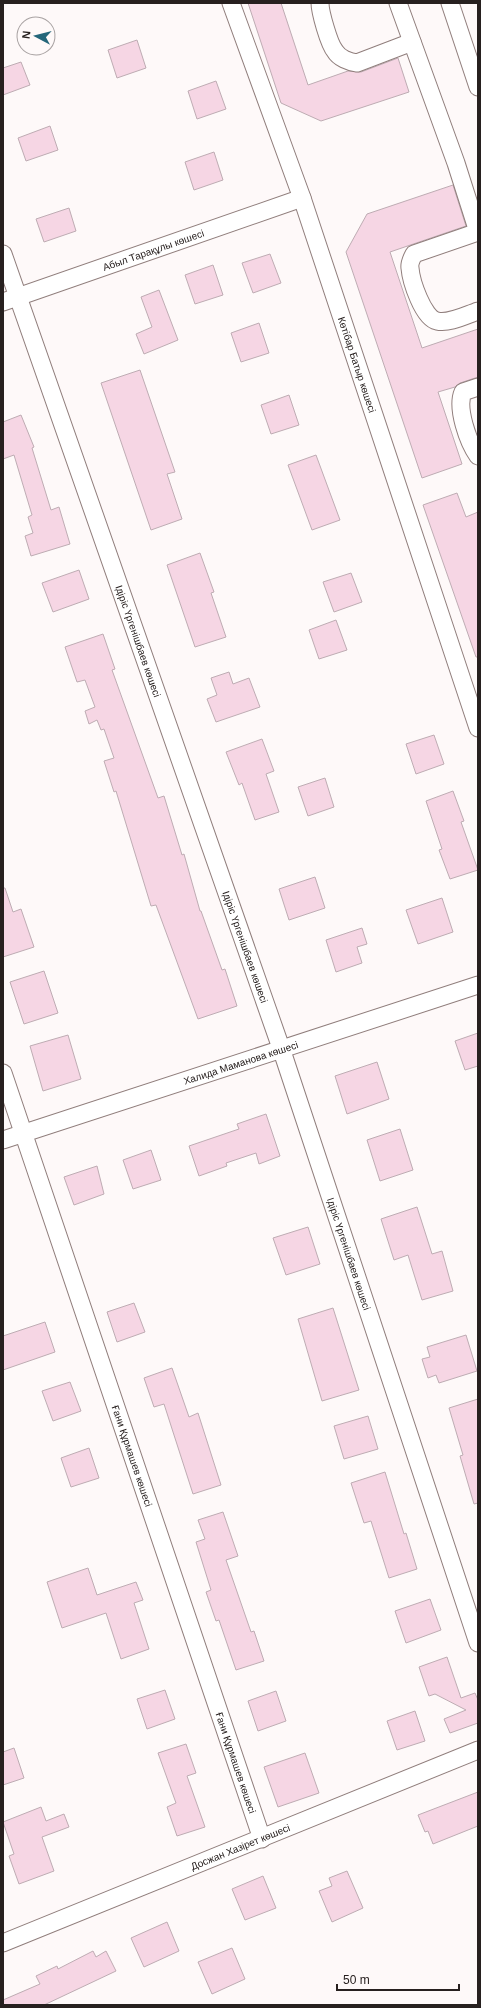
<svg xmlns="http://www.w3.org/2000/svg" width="481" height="2008" font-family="Helvetica,sans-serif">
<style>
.building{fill:#f6d6e4;stroke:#beacb3}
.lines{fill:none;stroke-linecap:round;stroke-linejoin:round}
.minor-casing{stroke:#907e7c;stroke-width:19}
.minor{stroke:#fff;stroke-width:17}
.labels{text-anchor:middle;stroke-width:4;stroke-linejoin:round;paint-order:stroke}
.street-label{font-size:10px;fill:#27201f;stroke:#fef9f9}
</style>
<rect width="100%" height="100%" fill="#fef9f9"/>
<path class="building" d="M 248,3 L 281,3 L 308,85 L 348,71 L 361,72 L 398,58 L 409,92 L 321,121 L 281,103 Z
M 137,40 L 146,68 L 117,78 L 108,50 Z
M 21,62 L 30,85 L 3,95 L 3,68 Z
M 216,81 L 226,109 L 197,119 L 188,91 Z
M 50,126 L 58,150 L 26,161 L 18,138 Z
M 214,152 L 223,180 L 194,190 L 185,162 Z
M 453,185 L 466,226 L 390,252 L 422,348 L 478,329 L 478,377 L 460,383 L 455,387 L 438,392 L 462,464 L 422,478 L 346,252 L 367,214 Z
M 69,208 L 76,231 L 44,242 L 36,219 Z
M 270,254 L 281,283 L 253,293 L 242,263 Z
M 213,265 L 223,295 L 195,304 L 185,275 Z
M 159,290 L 178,340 L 144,354 L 136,334 L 152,327 L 141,297 Z
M 259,323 L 269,353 L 241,362 L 231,333 Z
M 140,370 L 175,472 L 167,474 L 182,519 L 151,530 L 101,383 Z
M 289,395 L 299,425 L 271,434 L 261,405 Z
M 21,415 L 34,447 L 32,448 L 51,510 L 59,507 L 70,544 L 31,556 L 25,536 L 33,533 L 28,517 L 32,515 L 14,455 L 3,459 L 3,422 Z
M 316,455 L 340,520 L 312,530 L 288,465 Z
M 457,493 L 466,517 L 478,512 L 478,657 L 476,657 L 423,505 Z
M 200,553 L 214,592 L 211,593 L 226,637 L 195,647 L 167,565 Z
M 79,570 L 89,599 L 53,612 L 42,583 Z
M 351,573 L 362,602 L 334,612 L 323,582 Z
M 336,620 L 347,650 L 319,659 L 309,630 Z
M 103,634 L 115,669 L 112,670 L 158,798 L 164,796 L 182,855 L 184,854 L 200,911 L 201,911 L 222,970 L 225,969 L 237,1006 L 198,1019 L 156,905 L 151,906 L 116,791 L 114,792 L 104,761 L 114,758 L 104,729 L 101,730 L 97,720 L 89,724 L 85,711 L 95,707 L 85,680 L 77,682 L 65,647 Z
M 229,672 L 233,684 L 249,678 L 260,707 L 216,722 L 207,699 L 217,695 L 211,678 Z
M 434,735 L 444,764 L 416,774 L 406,744 Z
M 262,739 L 274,771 L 266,774 L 279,812 L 255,820 L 242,783 L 239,785 L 226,752 Z
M 325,778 L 334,807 L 308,816 L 298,787 Z
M 453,791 L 464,821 L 461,822 L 478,870 L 450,879 L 439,850 L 442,849 L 426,801 Z
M 315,877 L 325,908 L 289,920 L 279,889 Z
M 3,888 L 5,888 L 13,912 L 21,909 L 34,947 L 3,957 Z
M 442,898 L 453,932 L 418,944 L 406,910 Z
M 362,928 L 367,944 L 357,947 L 362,963 L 336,972 L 326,940 Z
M 44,971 L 58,1013 L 24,1024 L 10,982 Z
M 478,1033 L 478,1066 L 465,1070 L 455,1041 Z
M 68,1035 L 81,1079 L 43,1091 L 30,1046 Z
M 377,1062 L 389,1099 L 347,1114 L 335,1076 Z
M 266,1114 L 280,1156 L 259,1164 L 256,1153 L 226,1163 L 227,1166 L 199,1176 L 189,1146 L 239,1129 L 237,1124 Z
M 400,1129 L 413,1170 L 380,1181 L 367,1140 Z
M 151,1150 L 161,1180 L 133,1189 L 123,1160 Z
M 97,1166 L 104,1194 L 74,1205 L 64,1177 Z
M 417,1207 L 432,1254 L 442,1251 L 453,1291 L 422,1300 L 408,1255 L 394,1260 L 381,1219 Z
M 308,1227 L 320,1264 L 286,1275 L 273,1238 Z
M 134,1303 L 145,1332 L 117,1342 L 107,1312 Z
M 333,1308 L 359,1390 L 322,1401 L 298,1319 Z
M 45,1322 L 55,1352 L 3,1370 L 3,1336 Z
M 466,1335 L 477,1371 L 439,1383 L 436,1375 L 428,1378 L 422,1359 L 430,1357 L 427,1347 Z
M 172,1368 L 189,1417 L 198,1413 L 221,1485 L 193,1494 L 164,1404 L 154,1407 L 144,1378 Z
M 70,1382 L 81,1411 L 53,1421 L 42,1391 Z
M 478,1399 L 478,1503 L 474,1504 L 460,1456 L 463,1455 L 449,1408 Z
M 368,1416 L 378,1449 L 344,1459 L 334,1426 Z
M 89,1448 L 99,1478 L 71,1487 L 61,1458 Z
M 385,1472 L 404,1534 L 406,1533 L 417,1569 L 389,1578 L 371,1521 L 364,1523 L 351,1483 Z
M 223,1512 L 238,1556 L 226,1560 L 251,1632 L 254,1631 L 264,1661 L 236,1670 L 219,1620 L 216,1621 L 206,1592 L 211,1590 L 196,1542 L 205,1539 L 198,1520 Z
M 88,1568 L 97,1595 L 136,1582 L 143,1600 L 134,1603 L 149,1649 L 121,1659 L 106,1613 L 62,1628 L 47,1582 Z
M 430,1599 L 441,1630 L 406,1643 L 395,1611 Z
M 447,1657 L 461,1698 L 475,1693 L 478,1700 L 478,1723 L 450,1733 L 444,1719 L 466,1710 L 435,1694 L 429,1696 L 419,1667 Z
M 165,1690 L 175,1719 L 147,1729 L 137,1699 Z
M 276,1691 L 286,1721 L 258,1731 L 248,1701 Z
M 415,1711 L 425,1741 L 397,1750 L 387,1721 Z
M 186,1744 L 196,1773 L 187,1776 L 205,1827 L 177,1836 L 167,1807 L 176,1803 L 158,1753 Z
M 14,1748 L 24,1778 L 3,1785 L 3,1752 Z
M 305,1753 L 319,1793 L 278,1807 L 264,1767 Z
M 478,1792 L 478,1826 L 433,1844 L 428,1831 L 425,1832 L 418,1815 Z
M 41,1807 L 46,1821 L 64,1814 L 69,1827 L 42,1837 L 54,1871 L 19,1884 L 9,1856 L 14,1854 L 3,1822 Z
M 347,1871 L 363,1908 L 332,1922 L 319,1891 L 332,1886 L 329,1878 Z
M 263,1876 L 276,1908 L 245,1920 L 232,1889 Z
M 167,1922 L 179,1951 L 144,1967 L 131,1938 Z
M 232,1948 L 245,1979 L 212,1994 L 198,1962 Z
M 93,1951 L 96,1957 L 106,1951 L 116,1971 L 44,2005 L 3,2005 L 3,2000 L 40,1984 L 36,1976 L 57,1966 L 58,1969 Z"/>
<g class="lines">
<defs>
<g id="minor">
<path id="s1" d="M 231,3 L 302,198 L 478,728"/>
<path d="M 320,3 C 320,12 329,44 335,51 C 339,58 349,62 357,63 L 412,42"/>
<path d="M 398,3 L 456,163 L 478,232"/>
<path d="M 450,3 L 478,87"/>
<path d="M 478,232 L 414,254 C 412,258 409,263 410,268 C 411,281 423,318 437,321 C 449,324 466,315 478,311"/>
<path id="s2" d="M 3,254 L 281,1048 L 478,1643"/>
<path id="s3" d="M 3,302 L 302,198"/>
<path d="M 478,387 L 463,392 C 456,408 468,442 478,456"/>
<path id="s4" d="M 3,1073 L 262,1839"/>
<path id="s5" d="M 3,1140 L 478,985"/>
<path id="s6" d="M 3,1943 L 478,1750"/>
</g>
</defs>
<use href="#minor" class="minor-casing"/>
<use href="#minor" class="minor"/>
</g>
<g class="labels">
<g class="street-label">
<text dy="4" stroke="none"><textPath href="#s3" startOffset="159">Абыл Тарақұлы көшесі</textPath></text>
<text dy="4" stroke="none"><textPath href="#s1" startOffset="383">Көтібар Батыр көшесі</textPath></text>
<text dy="4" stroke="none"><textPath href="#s2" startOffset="410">Ідіріс Үргенішбаев көшесі</textPath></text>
<text dy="4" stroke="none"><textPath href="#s2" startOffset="734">Ідіріс Үргенішбаев көшесі</textPath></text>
<text dy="4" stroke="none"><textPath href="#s5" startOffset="250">Халида Маманова көшесі</textPath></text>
<text dy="4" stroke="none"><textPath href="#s2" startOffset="1058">Ідіріс Үргенішбаев көшесі</textPath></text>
<text dy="4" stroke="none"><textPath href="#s4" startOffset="404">Ғани Құрмашев көшесі</textPath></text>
<text dy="4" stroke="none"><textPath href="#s4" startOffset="728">Ғани Құрмашев көшесі</textPath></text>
<text dy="4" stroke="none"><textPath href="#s6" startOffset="256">Досжан Хазірет көшесі</textPath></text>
</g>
</g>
<rect width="481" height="2008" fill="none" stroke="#27201f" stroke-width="8"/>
<g transform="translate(36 36) rotate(277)"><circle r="19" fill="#fef9f9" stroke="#a8a2a2"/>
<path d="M0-3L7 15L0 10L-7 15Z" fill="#24667a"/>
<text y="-6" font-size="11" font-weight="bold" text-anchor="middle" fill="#27201f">N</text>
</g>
<path d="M337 1984v6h122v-6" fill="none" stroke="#27201f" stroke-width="2"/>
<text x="343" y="1984" font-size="12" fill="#27201f" stroke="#fef9f9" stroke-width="3" paint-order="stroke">50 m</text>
</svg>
